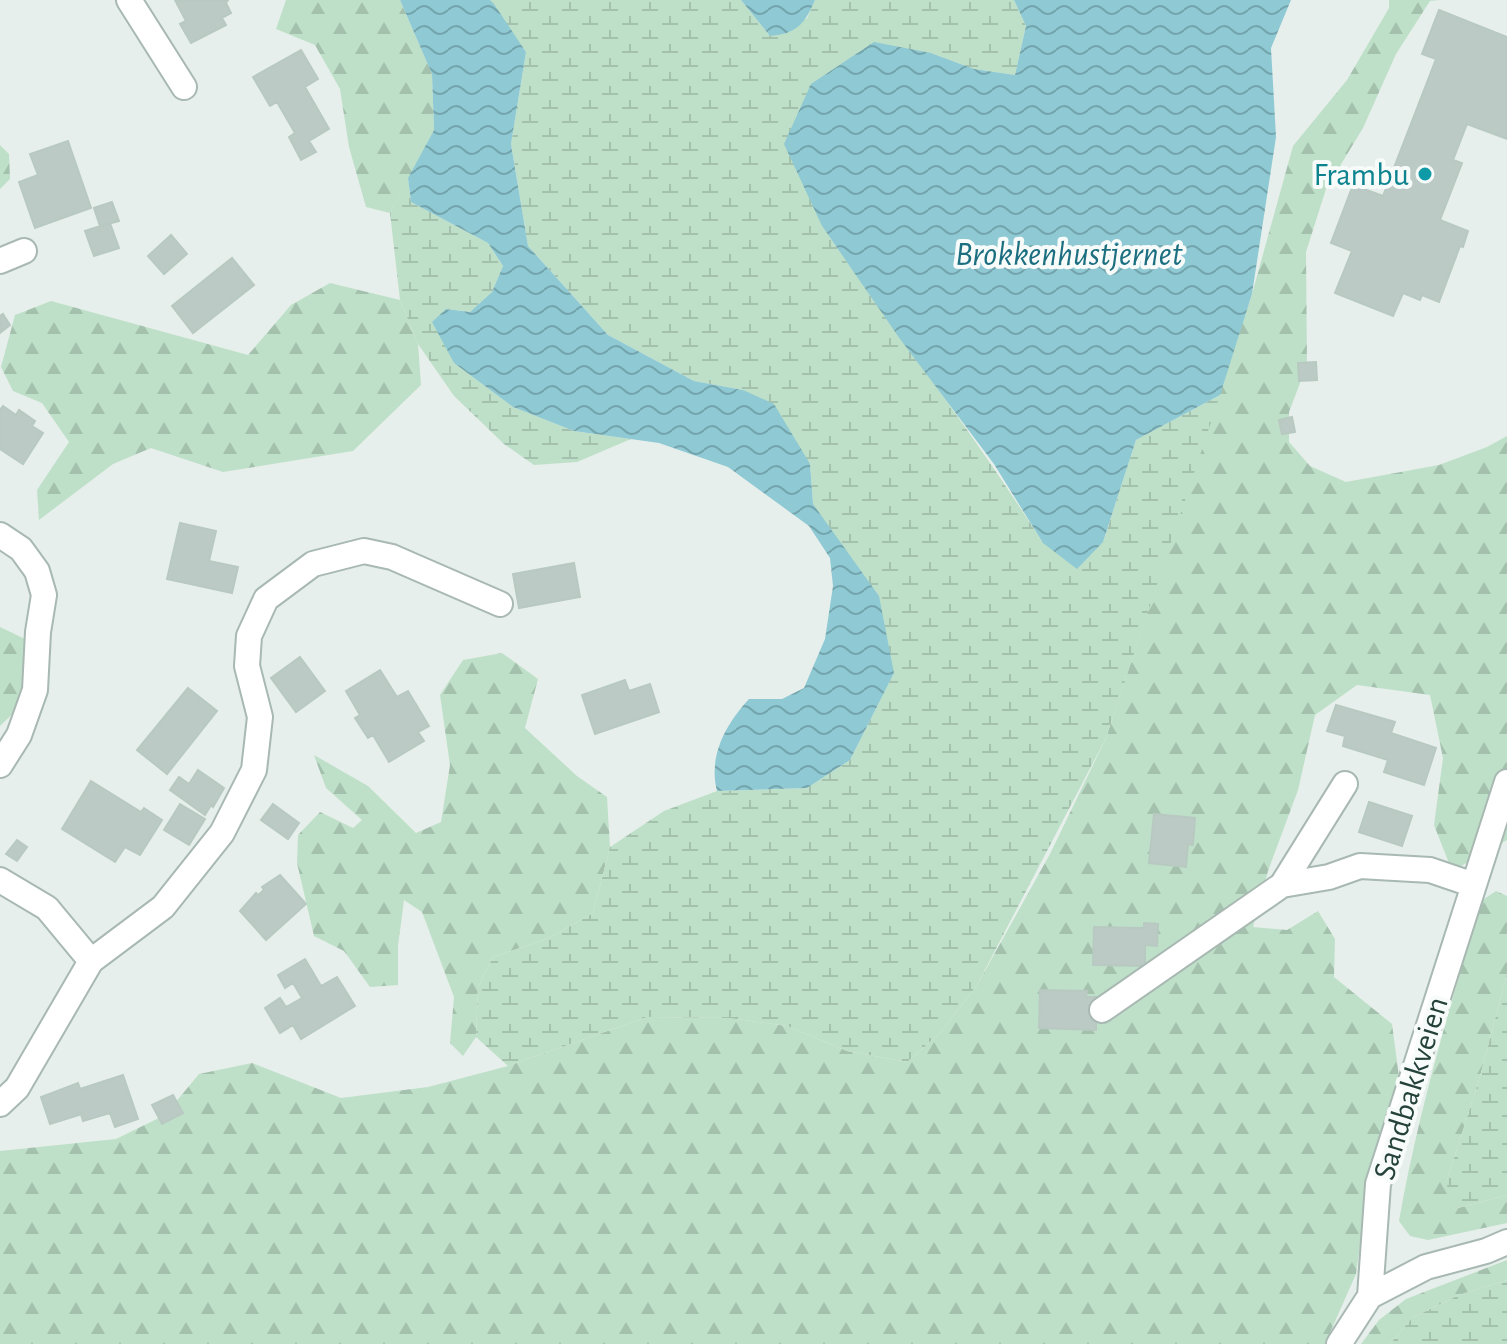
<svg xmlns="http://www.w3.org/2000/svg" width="1507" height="1344" font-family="'Alegreya Sans',sans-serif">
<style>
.forest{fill:url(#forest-firs)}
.wetland{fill:url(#wetland-marsh)}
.water{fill:url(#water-waves)}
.building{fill:#bbcac4;stroke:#b8c9c2;stroke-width:2}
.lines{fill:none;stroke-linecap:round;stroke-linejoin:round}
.minor-casing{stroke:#a8b8b2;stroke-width:28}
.minor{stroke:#fff;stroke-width:24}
.culture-dot{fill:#0f9aa8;stroke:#f7fbf9;stroke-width:3}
.labels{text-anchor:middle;stroke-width:8;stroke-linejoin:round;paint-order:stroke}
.culture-label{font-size:32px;fill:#0d838f;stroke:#f7fbf9;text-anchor:end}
.street-label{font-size:32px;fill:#24423a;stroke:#f7fbf9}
.water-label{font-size:34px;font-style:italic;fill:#1c6f80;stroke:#f7fbf9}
</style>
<defs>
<pattern id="forest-firs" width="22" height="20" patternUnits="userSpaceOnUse" patternTransform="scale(2)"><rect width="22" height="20" fill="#bfe0c8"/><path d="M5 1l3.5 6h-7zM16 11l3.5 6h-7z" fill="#a4c1ad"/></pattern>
<pattern id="wetland-marsh" width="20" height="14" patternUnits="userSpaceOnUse" patternTransform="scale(2)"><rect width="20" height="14" fill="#bfe0c8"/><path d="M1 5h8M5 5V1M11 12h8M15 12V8" fill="none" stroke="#a4c1ad"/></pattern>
<pattern id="water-waves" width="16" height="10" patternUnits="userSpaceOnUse" patternTransform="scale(2)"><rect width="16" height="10" fill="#8ec9d4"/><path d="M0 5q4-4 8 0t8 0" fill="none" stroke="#74a5ad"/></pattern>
</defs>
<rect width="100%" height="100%" fill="#e6efeb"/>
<path class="forest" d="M 286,0 L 400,0 L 432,74 L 434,130 L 390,213 L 366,207 L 349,147 L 340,89 L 315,45 L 276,29 Z
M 1389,0 L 1439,0 L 1430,1 L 1396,54 L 1363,128 L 1326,189 L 1306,252 L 1307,365 L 1289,412 L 1289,442 L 1310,466 L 1346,482 L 1439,465 L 1487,447 L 1507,436 L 1507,840 L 1452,871 L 1434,825 L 1443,758 L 1430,695 L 1357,685 L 1315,715 L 1298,790 L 1268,871 L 1253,927 L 1287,930 L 1318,911 L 1335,939 L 1334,977 L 1392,1024 L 1399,1077 L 1370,1172 L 1356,1274 L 1325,1344 L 0,1344 L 0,1151 L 116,1139 L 165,1115 L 199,1074 L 252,1063 L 341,1098 L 428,1087 L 508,1066 L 647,1017 L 729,1018 L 787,1026 L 847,1051 L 907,1062 L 940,1033 L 977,985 L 1050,854 L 1106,738 L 1252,294 L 1293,146 L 1347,80 L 1389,8 Z
M 0,145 L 9,154 L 10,179 L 0,189 Z
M 330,283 L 400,300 L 418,344 L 421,385 L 353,451 L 223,472 L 151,448 L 113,464 L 39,520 L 37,490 L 69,442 L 42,403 L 13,391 L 1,367 L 15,315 L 51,301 L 248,355 L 291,305 Z
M 0,627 L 48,650 L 40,687 L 0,726 Z
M 502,653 L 538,679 L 525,728 L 577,776 L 607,797 L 610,847 L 593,913 L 549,938 L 493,957 L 478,987 L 476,1037 L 463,1056 L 450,1043 L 454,997 L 422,912 L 404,900 L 398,946 L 398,985 L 370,987 L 344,951 L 314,936 L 297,863 L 298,835 L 320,812 L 353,828 L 362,820 L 326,788 L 314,755 L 368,786 L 416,833 L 441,822 L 450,765 L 440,695 L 463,660 Z
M 1496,891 L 1507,896 L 1507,974 L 1479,1080 L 1447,1180 L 1458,1208 L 1507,1195 L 1507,1223 L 1428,1240 L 1410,1236 L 1399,1221 C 1418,1112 1450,1007 1481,901 Z
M 1507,1260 L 1507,1280 L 1459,1295 L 1412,1318 L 1390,1344 L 1361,1344 L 1379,1320 L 1406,1299 Z"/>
<path class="wetland" d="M 490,0 L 741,0 L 770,36 L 807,18 L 815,0 L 1014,0 L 1026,26 L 1015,75 L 974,69 L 931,53 L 822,226 C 895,332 974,434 1043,543 L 1103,542 L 1136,440 L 1220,395 L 1106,738 L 977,985 L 940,1033 L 907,1062 L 847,1051 L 787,1026 L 729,1018 L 647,1017 L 508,1066 L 476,1037 L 478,987 L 493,957 L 549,938 L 593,913 L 610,847 L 664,811 L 717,791 L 807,788 L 850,760 L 894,673 L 813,504 L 810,464 L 743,390 L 694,381 L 608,335 L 528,246 L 511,144 L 526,52 Z
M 408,178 L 411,202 L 488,243 L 503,266 L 492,292 L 470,312 L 446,309 L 454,363 L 513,407 L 574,431 L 631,439 L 577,462 L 534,465 L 504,444 L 454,396 L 418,344 L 400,300 L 390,213 Z
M 1507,974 L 1507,1195 L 1458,1208 L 1448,1202 L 1447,1180 L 1479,1080 Z
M 1507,1280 L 1507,1344 L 1390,1344 L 1412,1318 L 1459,1295 Z"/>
<path class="water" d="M 400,0 L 490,0 L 494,4 L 526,52 L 511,144 L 528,246 L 608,335 L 694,381 L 743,390 L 774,404 L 810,464 L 813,504 L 879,596 L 894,673 L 850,760 L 807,788 L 717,791 C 708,756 726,724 749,699 L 782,699 L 804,688 L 825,639 L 833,586 L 830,558 L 809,526 L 728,467 L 659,443 L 574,431 L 513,407 L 454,363 L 432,322 L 446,309 L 470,312 L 492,292 L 503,266 L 488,243 L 411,202 L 408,178 L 434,130 L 432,74 Z
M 741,0 L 815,0 C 805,24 796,34 770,36 Z
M 1014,0 L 1291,0 L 1271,48 L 1276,137 L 1252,294 L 1220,395 L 1136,440 L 1103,542 L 1077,569 L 1043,543 L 994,464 L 900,339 L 822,226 L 784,144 L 811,84 L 874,42 L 931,53 L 974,69 L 1015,75 L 1026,26 Z"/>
<path class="building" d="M 175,0 L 228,0 L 226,3 L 231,13 L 222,18 L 226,25 L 191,43 L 180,24 L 186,21 Z
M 1439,10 L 1507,37 L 1507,139 L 1467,124 L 1453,160 L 1462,163 L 1440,220 L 1468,231 L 1463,247 L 1460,246 L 1439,302 L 1422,295 L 1420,300 L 1403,293 L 1393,316 L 1335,293 L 1352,251 L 1331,243 L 1353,185 L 1383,196 L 1436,59 L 1422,54 Z
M 301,50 L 318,79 L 305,87 L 329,129 L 309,141 L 316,152 L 301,160 L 289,137 L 295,133 L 277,102 L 270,106 L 253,77 Z
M 68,141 L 91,208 L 35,228 L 19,182 L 38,175 L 30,154 Z
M 112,202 L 119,221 L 100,226 L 94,208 Z
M 110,223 L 119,248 L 94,256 L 85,231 Z
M 171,235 L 187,254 L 164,274 L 148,256 Z
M 232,258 L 254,285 L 193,333 L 172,306 Z
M 3,314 L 10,325 L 0,333 L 0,316 Z
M 1316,362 L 1317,380 L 1299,381 L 1298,363 Z
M 3,406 L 16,415 L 19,410 L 35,421 L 32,426 L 43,433 L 23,464 L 0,449 L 0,410 Z
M 1292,417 L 1295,432 L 1282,434 L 1279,420 Z
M 180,523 L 216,531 L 209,561 L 238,567 L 232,593 L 167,579 Z
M 574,563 L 580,597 L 519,608 L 513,574 Z
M 300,657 L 325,691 L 296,712 L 271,678 Z
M 380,670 L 397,697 L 408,691 L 429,726 L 418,732 L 424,741 L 389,762 L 373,735 L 368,738 L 355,718 L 360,715 L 346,691 Z
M 625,680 L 629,691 L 650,684 L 659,712 L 595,734 L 582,695 Z
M 188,688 L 217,711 L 167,774 L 137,750 Z
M 1336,705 L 1395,722 L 1391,733 L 1436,748 L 1424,785 L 1384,772 L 1388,760 L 1343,746 L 1345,736 L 1327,731 Z
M 198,770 L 224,788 L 213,807 L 211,805 L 205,815 L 170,790 L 179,777 L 189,784 Z
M 91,781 L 141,812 L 144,808 L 162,820 L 140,855 L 125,847 L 115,862 L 62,829 Z
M 1369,802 L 1412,816 L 1402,846 L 1359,832 Z
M 180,804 L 205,819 L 189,845 L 164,830 Z
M 273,804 L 299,823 L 288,839 L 261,820 Z
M 1154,814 L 1195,818 L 1193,845 L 1188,844 L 1186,867 L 1149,863 Z
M 17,840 L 27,847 L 17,861 L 6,854 Z
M 280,875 L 306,904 L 266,940 L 240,911 L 256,893 L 258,895 L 264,890 L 262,887 Z
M 1144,923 L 1158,924 L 1157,946 L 1145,945 L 1145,966 L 1093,965 L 1094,927 L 1144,928 Z
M 305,959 L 321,986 L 337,977 L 355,1006 L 301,1039 L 293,1025 L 280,1033 L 265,1008 L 280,998 L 286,1007 L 302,998 L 293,983 L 285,988 L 278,975 Z
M 1040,990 L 1087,991 L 1086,997 L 1096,997 L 1096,1030 L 1039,1028 Z
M 123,1075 L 138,1119 L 115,1127 L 110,1113 L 83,1121 L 80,1111 L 79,1115 L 50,1124 L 41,1097 L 78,1083 L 80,1089 Z
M 173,1095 L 183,1113 L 162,1124 L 152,1105 Z"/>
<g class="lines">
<defs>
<path id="minor" d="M 129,0 L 184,87
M 0,261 L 24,251
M 0,535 L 21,549 L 37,571 L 44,595 L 38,632 L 35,690 L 19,735 L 0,765
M 0,880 L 47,908 L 91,961 L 17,1088 L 0,1104
M 1282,885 L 1345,784
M 91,961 L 163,907 L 222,833 L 254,770 L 260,717 L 247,666 L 249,636 L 266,599 L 313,564 L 364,551 L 392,557 L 500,604
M 1102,1010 L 1282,885 L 1329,877 L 1360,866 L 1430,870 L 1474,885
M 1370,1296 L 1378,1184 L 1507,782
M 1339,1344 L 1370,1296 L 1426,1267 L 1486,1251 L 1507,1242"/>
</defs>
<use href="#minor" class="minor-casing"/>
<use href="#minor" class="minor"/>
</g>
<circle class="culture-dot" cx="1425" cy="174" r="8"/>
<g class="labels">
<g class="culture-label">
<text x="1409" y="185">Frambu</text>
</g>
<g class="street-label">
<text transform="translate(1410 1088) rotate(-73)" y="11">Sandbakkveien</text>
</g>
<g class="water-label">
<text x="1069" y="265">Brokkenhustjernet</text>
</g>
</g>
</svg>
